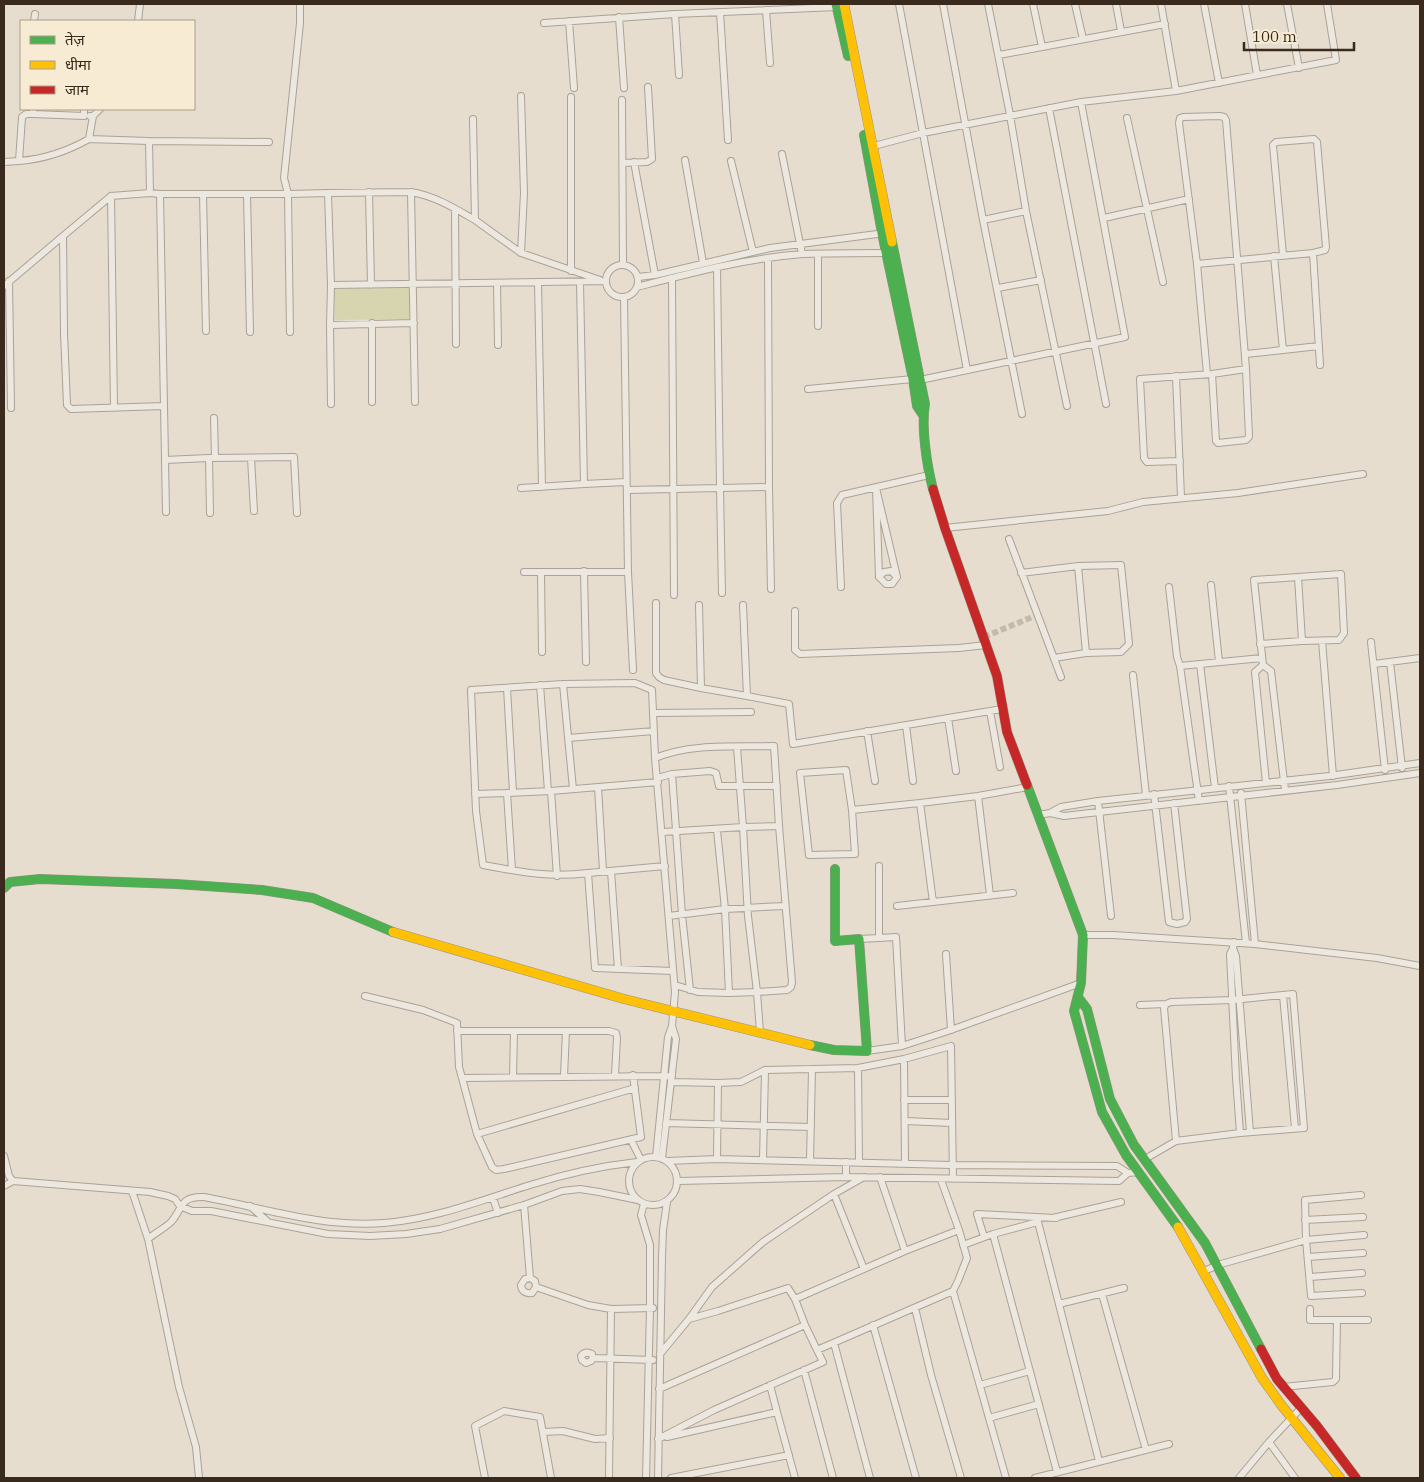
<svg xmlns="http://www.w3.org/2000/svg" width="1424" height="1482" font-family="'IBM Plex Serif','Noto Sans Devanagari',serif">
<style>
.green{fill:#d7d5af}
.lines{fill:none;stroke-linecap:round;stroke-linejoin:round}
.street-tunnel{stroke:#c4b9ab;stroke-width:6;stroke-dasharray:6 3;stroke-linecap:butt}
.street-casing{stroke:#aba296;stroke-width:8}
.fast-casing{stroke:#9b9286;stroke-width:10}
.slow-casing{stroke:#9b9286;stroke-width:10}
.jam-casing{stroke:#9b9286;stroke-width:10}
.street{stroke:#ede8df;stroke-width:6}
.fast{stroke:#4caf50;stroke-width:9}
.slow{stroke:#ffc107;stroke-width:9}
.jam{stroke:#c62828;stroke-width:9}
</style>
<rect width="100%" height="100%" fill="#e6ddce"/>
<path class="green" d="M 410,287 L 410,319 L 335,320 L 334,289 Z"/>
<g class="lines">
<path class="street-tunnel" d="M 984,637 L 1037,615"/>
<defs>
<path id="street" d="M 300,4 L 300,23 L 284,178 L 288,194 L 328,193 L 331,285 L 606,281
M 899,4 L 967,370
M 943,4 L 983,220 L 1022,414
M 988,4 L 1010,115 L 1026,211 L 1067,406
M 1033,4 L 1042,47
M 1075,4 L 1083,39
M 1116,4 L 1121,31
M 1161,4 L 1176,91
M 1204,4 L 1219,83
M 1245,4 L 1257,75
M 1287,4 L 1299,68
M 766,10 L 770,63
M 720,12 L 728,140
M 675,14 L 837,7
M 619,17 L 624,88
M 34,21 L 35,14
M 138,21 L 140,4
M 569,21 L 574,88
M 544,23 L 675,14 L 679,75
M 999,55 L 1165,24
M 622,100 L 623,264
M 1049,108 L 1106,404
M 33,114 L 84,116 L 84,109
M 90,116 L 93,116 L 100,109
M 1127,118 L 1163,282
M 473,119 L 475,220 L 521,253 L 600,280
M 89,139 L 149,141 L 150,193 L 160,194 L 164,406 L 71,409 L 67,405 L 64,333 L 63,236 L 111,196
M 149,141 L 269,142
M 870,147 L 923,133 L 1081,102 L 1176,91 L 1336,60 L 1327,4
M 782,154 L 802,254
M 685,160 L 703,263
M 19,161 C 45,159 66,152 89,139 L 93,116
M 731,161 L 753,252
M 4,162 L 19,161 L 22,117 L 26,114 L 33,114 L 33,109
M 634,162 L 655,275
M 623,163 L 647,162 L 652,159 L 648,87
M 369,192 L 371,285
M 411,192 L 415,402
M 328,193 L 411,192 C 435,196 454,208 475,220
M 160,194 L 203,194 L 206,331
M 203,194 L 247,194 L 250,332
M 247,194 L 288,194 L 290,332
M 455,209 L 456,344
M 1104,218 L 1189,199
M 983,220 L 1026,211
M 521,253 L 524,193 L 521,96
M 1313,253 L 1320,365
M 1274,256 L 1283,350
M 1197,264 L 1313,253 L 1325,250 L 1326,247 L 1317,142 L 1314,139 L 1276,142 L 1273,145 L 1283,255
M606 281a16 16 0 1 1 32 0a16 16 0 1 1-32 0Z
M 717,267 L 720,488 L 769,487 L 768,258
M 571,271 L 571,97
M 638,277 L 655,275 L 770,248 L 885,233
M 672,278 L 674,595
M 9,281 L 11,408
M 538,282 L 542,487
M 497,283 L 498,345
M 4,286 L 63,236
M 637,287 C 691,273 747,258 803,254 C 832,253 860,253 888,253
M 998,288 L 1041,280
M 624,298 L 628,572
M 372,323 L 372,402
M 330,325 L 331,285
M 818,326 L 818,254
M 1246,354 L 1319,346
M 1212,374 L 1216,441 L 1218,443 L 1246,440 L 1249,437 L 1246,369
M 1176,376 L 1181,497
M 920,380 L 1125,337 L 1081,102
M 808,389 L 913,379
M 331,404 L 330,325 L 414,323
M 164,406 L 166,512
M 114,408 L 111,196 L 150,193
M 214,418 L 215,458
M 209,458 L 294,457 L 297,513
M 251,458 L 254,511
M 165,460 L 209,458 L 210,513
M 1180,461 L 1147,462 L 1144,458 L 1140,379 L 1212,374 L 1246,369 L 1226,120 L 1224,117 L 1220,116 L 1183,117 L 1180,118 L 1179,123 L 1197,264 L 1207,374
M 584,484 L 626,482
M 769,487 L 771,589
M 521,488 L 584,484 L 580,282
M 876,488 L 897,577 L 892,584 L 886,584 L 879,577 Z
M 627,490 L 720,488 L 722,593
M 945,528 L 1108,511 L 1143,502 L 1238,493 L 1363,474
M 1009,539 L 1061,677
M 584,571 L 586,662
M 524,572 L 628,572 L 633,670
M 541,573 L 542,652
M 1021,573 L 1078,566 L 1086,653 L 1121,652 L 1129,644 L 1121,565 L 1078,566
M 879,577 L 884,572 L 891,571 L 896,576
M 1211,585 L 1219,662
M 841,587 L 837,503 L 842,495 L 929,475
M 1169,587 L 1177,657 L 1180,666
M 656,603 L 656,673 L 659,677 L 664,680 L 701,688
M 699,605 L 701,688 L 747,696
M 743,605 L 747,696 L 789,704 L 793,744 L 1002,709
M 795,611 L 795,650 L 800,654 L 959,648 L 986,645
M 1322,641 L 1333,776
M 1371,642 L 1385,770
M 1260,644 L 1302,641
M 1054,658 L 1086,653
M 1390,662 L 1402,768
M 1200,664 L 1262,658
M 1374,664 L 1420,658
M 1263,665 L 1255,672 L 1266,783
M 1133,675 L 1146,795
M 563,684 L 573,789
M 540,685 L 548,791
M 507,688 L 513,792
M 990,711 L 1000,767
M 653,713 L 751,712
M 948,718 L 956,771
M 906,725 L 913,781
M 867,731 L 875,781
M 568,738 L 654,731
M 846,770 L 852,810 L 855,854 L 809,855 L 800,773 Z
M 657,778 L 672,774
M 1229,786 L 1246,943
M 598,787 L 603,871
M 1285,790 L 1271,671 L 1263,665 L 1254,580 L 1298,577 L 1302,641 L 1339,640 L 1344,633 L 1341,574 L 1298,577
M 551,791 L 658,782
M 507,793 L 551,791 L 557,876
M 1241,793 L 1255,944
M 475,794 L 507,793 L 512,870
M 1154,794 L 1169,922 L 1177,924 L 1185,922 L 1187,919 L 1174,803
M 978,796 L 1028,787
M 1098,801 L 1111,916
M 1199,801 L 1180,666 L 1200,664 L 1215,788
M 920,803 L 978,796 L 990,895
M 852,810 L 920,803 L 933,902
M 1050,813 L 1064,816 L 1099,812 L 1337,785 L 1420,773
M 1038,815 L 1050,813 L 1061,807 L 1098,801 L 1329,776 L 1420,763
M 717,830 L 725,909 L 729,993 L 757,992 L 760,1032
M 663,832 L 743,827 L 737,747
M 665,866 L 588,873 L 595,968 L 673,971
M 611,871 L 618,969
M 588,873 C 549,878 521,872 483,865 L 476,811 L 471,690 L 563,684 L 635,683 L 652,690 L 655,758
M 897,906 L 1013,893
M 669,916 L 725,909 L 784,906
M 1083,935 L 1113,935 L 1255,944 L 1377,958 L 1420,966
M 859,939 L 879,938
M 1234,942 L 1233,948 L 1230,954 L 1236,1078 L 1240,1133
M 1233,948 L 1236,956 L 1250,1132
M 946,954 L 951,1030
M 675,985 L 698,992 L 729,993
M 690,990 L 682,915 L 672,774 L 710,771 L 716,773 L 719,786 L 777,786
M 1283,995 L 1295,1128
M 365,996 L 423,1010 L 457,1023 L 459,1067 L 462,1078 L 672,1076
M 1140,1005 L 1166,1004
M 457,1031 L 609,1031 L 616,1033 L 617,1038 L 615,1075
M 902,1046 L 948,1031 L 1081,983
M 867,1051 L 902,1046 L 896,937 L 879,938 L 879,866
M 858,1068 L 904,1059
M 564,1076 L 566,1031
M 513,1077 L 514,1031
M 462,1078 L 477,1134 L 492,1167 L 496,1170 L 504,1169 L 641,1137 L 633,1075
M 672,1082 L 718,1083
M 904,1100 L 952,1100
M 905,1121 L 952,1123
M 666,1123 L 811,1127
M 477,1134 L 635,1088
M 631,1140 L 641,1160
M 4,1156 L 9,1176 L 13,1181
M629 1181a24 24 0 1 1 48 0a24 24 0 1 1-48 0Z
M 656,1157 L 668,1037 L 672,1026 L 675,992 L 655,758 C 692,743 735,747 774,746 L 779,826 L 743,827 L 748,916 L 757,992 L 787,990 L 791,987 L 792,982 L 779,826
M 662,1158 L 676,1039 L 672,1026
M 717,1159 L 718,1083 L 741,1082 L 765,1070
M 1145,1159 L 1176,1141 L 1164,1008 L 1166,1004 L 1171,1002 L 1233,1000 L 1293,994 L 1304,1128 L 1240,1133 L 1176,1141
M 763,1160 L 765,1070 L 812,1069
M 667,1161 L 717,1159 L 952,1165 L 1117,1166 L 1128,1173 L 1139,1172
M 810,1161 L 812,1069 L 858,1068 L 859,1162
M 905,1163 L 904,1059 L 951,1046 L 953,1179
M 846,1177 L 846,1162
M 864,1177 L 834,1194 L 763,1242 L 712,1287 L 689,1319 L 718,1311 L 788,1288 L 795,1299 L 905,1251 L 959,1230 L 941,1180
M 880,1177 L 905,1251
M 678,1181 L 846,1177 L 1119,1181 L 1128,1173
M 4,1186 L 13,1181 L 150,1192 L 168,1196 L 175,1199 L 180,1206 L 192,1211 L 211,1211 L 328,1234 L 370,1236 L 406,1234 L 440,1229 L 524,1205 L 562,1191 L 580,1189 L 599,1192 L 638,1200
M 132,1191 L 148,1239 L 179,1387 L 196,1447 L 199,1478
M 834,1194 L 864,1269
M 1361,1195 L 1305,1200 L 1306,1240 L 1311,1296 L 1362,1293
M 493,1198 L 498,1213
M 644,1204 L 641,1215 L 650,1245 L 650,1308 L 646,1478
M 524,1205 L 530,1278
M 250,1206 L 267,1221
M 1053,1218 L 1121,1202
M 1305,1220 L 1363,1217
M 993,1234 L 1038,1222 L 1099,1461
M 984,1237 L 977,1214 L 1056,1218
M 148,1239 C 155,1233 165,1228 171,1222 C 183,1209 179,1196 204,1197 C 263,1208 323,1228 384,1223 C 435,1219 482,1200 530,1185 C 565,1174 601,1166 637,1162
M 963,1245 L 993,1234 L 1057,1472
M 1308,1257 L 1363,1253
M 1204,1271 L 1221,1264 L 1306,1240 L 1364,1235
M 1310,1277 L 1362,1273
M 536,1287 L 535,1281 L 530,1278 L 525,1279 L 521,1285 C 521,1291 526,1294 532,1293 L 536,1287 L 588,1305 L 611,1309
M 953,1291 L 1006,1478
M 1102,1294 L 1146,1450
M 795,1299 L 805,1325
M 1059,1304 L 1124,1288
M 915,1308 L 931,1375 L 961,1478
M 1310,1309 L 1310,1320 L 1368,1320
M 873,1325 L 916,1478
M 834,1343 L 870,1478
M 660,1354 L 689,1319
M 593,1358 L 592,1354 C 588,1352 584,1352 581,1356 L 582,1360 L 586,1363 L 591,1361 L 593,1358 L 653,1360
M 804,1370 L 833,1478
M 770,1385 L 777,1412
M 980,1385 L 1030,1371
M 1283,1387 L 1333,1382 L 1336,1379 L 1337,1320
M 659,1389 L 805,1325 L 817,1350 L 953,1291 L 958,1281 L 967,1258 L 959,1230
M 989,1418 L 1039,1404
M 543,1432 L 563,1431 L 595,1439 L 610,1438
M 667,1437 L 777,1412 L 795,1478
M 658,1439 L 714,1410 L 823,1362 L 817,1350
M 1269,1442 L 1295,1478
M 485,1478 L 475,1426 L 504,1411 L 540,1417 L 551,1478
M 609,1478 L 611,1309 L 653,1308
M 658,1478 L 662,1258 L 663,1230 L 667,1202
M 671,1478 L 789,1455
M 1035,1478 L 1169,1444
M 1239,1478 L 1269,1442 L 1301,1408"/>
<path id="fast" d="M 836,4 L 848,56
M 864,135 L 882,233 L 913,379 L 917,406 L 923,415
M 892,242 L 925,404 C 921,427 927,467 933,489
M 1027,785 L 1083,935 L 1081,983 L 1074,1011 L 1102,1112 L 1126,1155 L 1178,1227
M 4,888 L 10,882 L 40,879 L 176,884 L 262,890 L 313,898 L 393,932
M 1078,997 L 1087,1009 L 1110,1099 L 1134,1145 L 1205,1243 L 1261,1349
M 810,1045 L 834,1050 L 867,1051 L 859,939 L 835,941 L 835,869"/>
<path id="slow" d="M 844,4 L 892,242
M 393,932 L 624,999 L 810,1045
M 1178,1227 L 1262,1378 L 1282,1406 L 1340,1478"/>
<path id="jam" d="M 933,489 L 945,528 L 997,676 L 1007,732 L 1027,785
M 1261,1349 L 1277,1379 L 1317,1426 L 1356,1478"/>
</defs>
<use href="#street" class="street-casing"/>
<use href="#fast" class="fast-casing"/>
<use href="#slow" class="slow-casing"/>
<use href="#jam" class="jam-casing"/>
<use href="#street" class="street"/>
<use href="#fast" class="fast"/>
<use href="#slow" class="slow"/>
<use href="#jam" class="jam"/>
</g>
<rect width="1424" height="1482" fill="none" stroke="#3a2a1d" stroke-width="10"/>
<rect x="20" y="20" width="175" height="90" fill="#f7ebd3" stroke="#ab9e8a"/>
<rect x="30" y="36" width="25" height="8" fill="#4caf50" stroke="#ab9e8a"/>
<text x="65" y="45" font-size="15" fill="#3a2a1d">तेज़</text>
<rect x="30" y="61" width="25" height="8" fill="#ffc107" stroke="#ab9e8a"/>
<text x="65" y="70" font-size="15" fill="#3a2a1d">धीमा</text>
<rect x="30" y="86" width="25" height="8" fill="#c62828" stroke="#ab9e8a"/>
<text x="65" y="95" font-size="15" fill="#3a2a1d">जाम</text>
<path d="M1244 42v8h110v-8" fill="none" stroke="#3a2a1d" stroke-width="2.5"/>
<text x="1252" y="42" font-size="15" fill="#3a2a1d" stroke="#f7ebd3" stroke-width="4" paint-order="stroke">100 m</text>
</svg>
